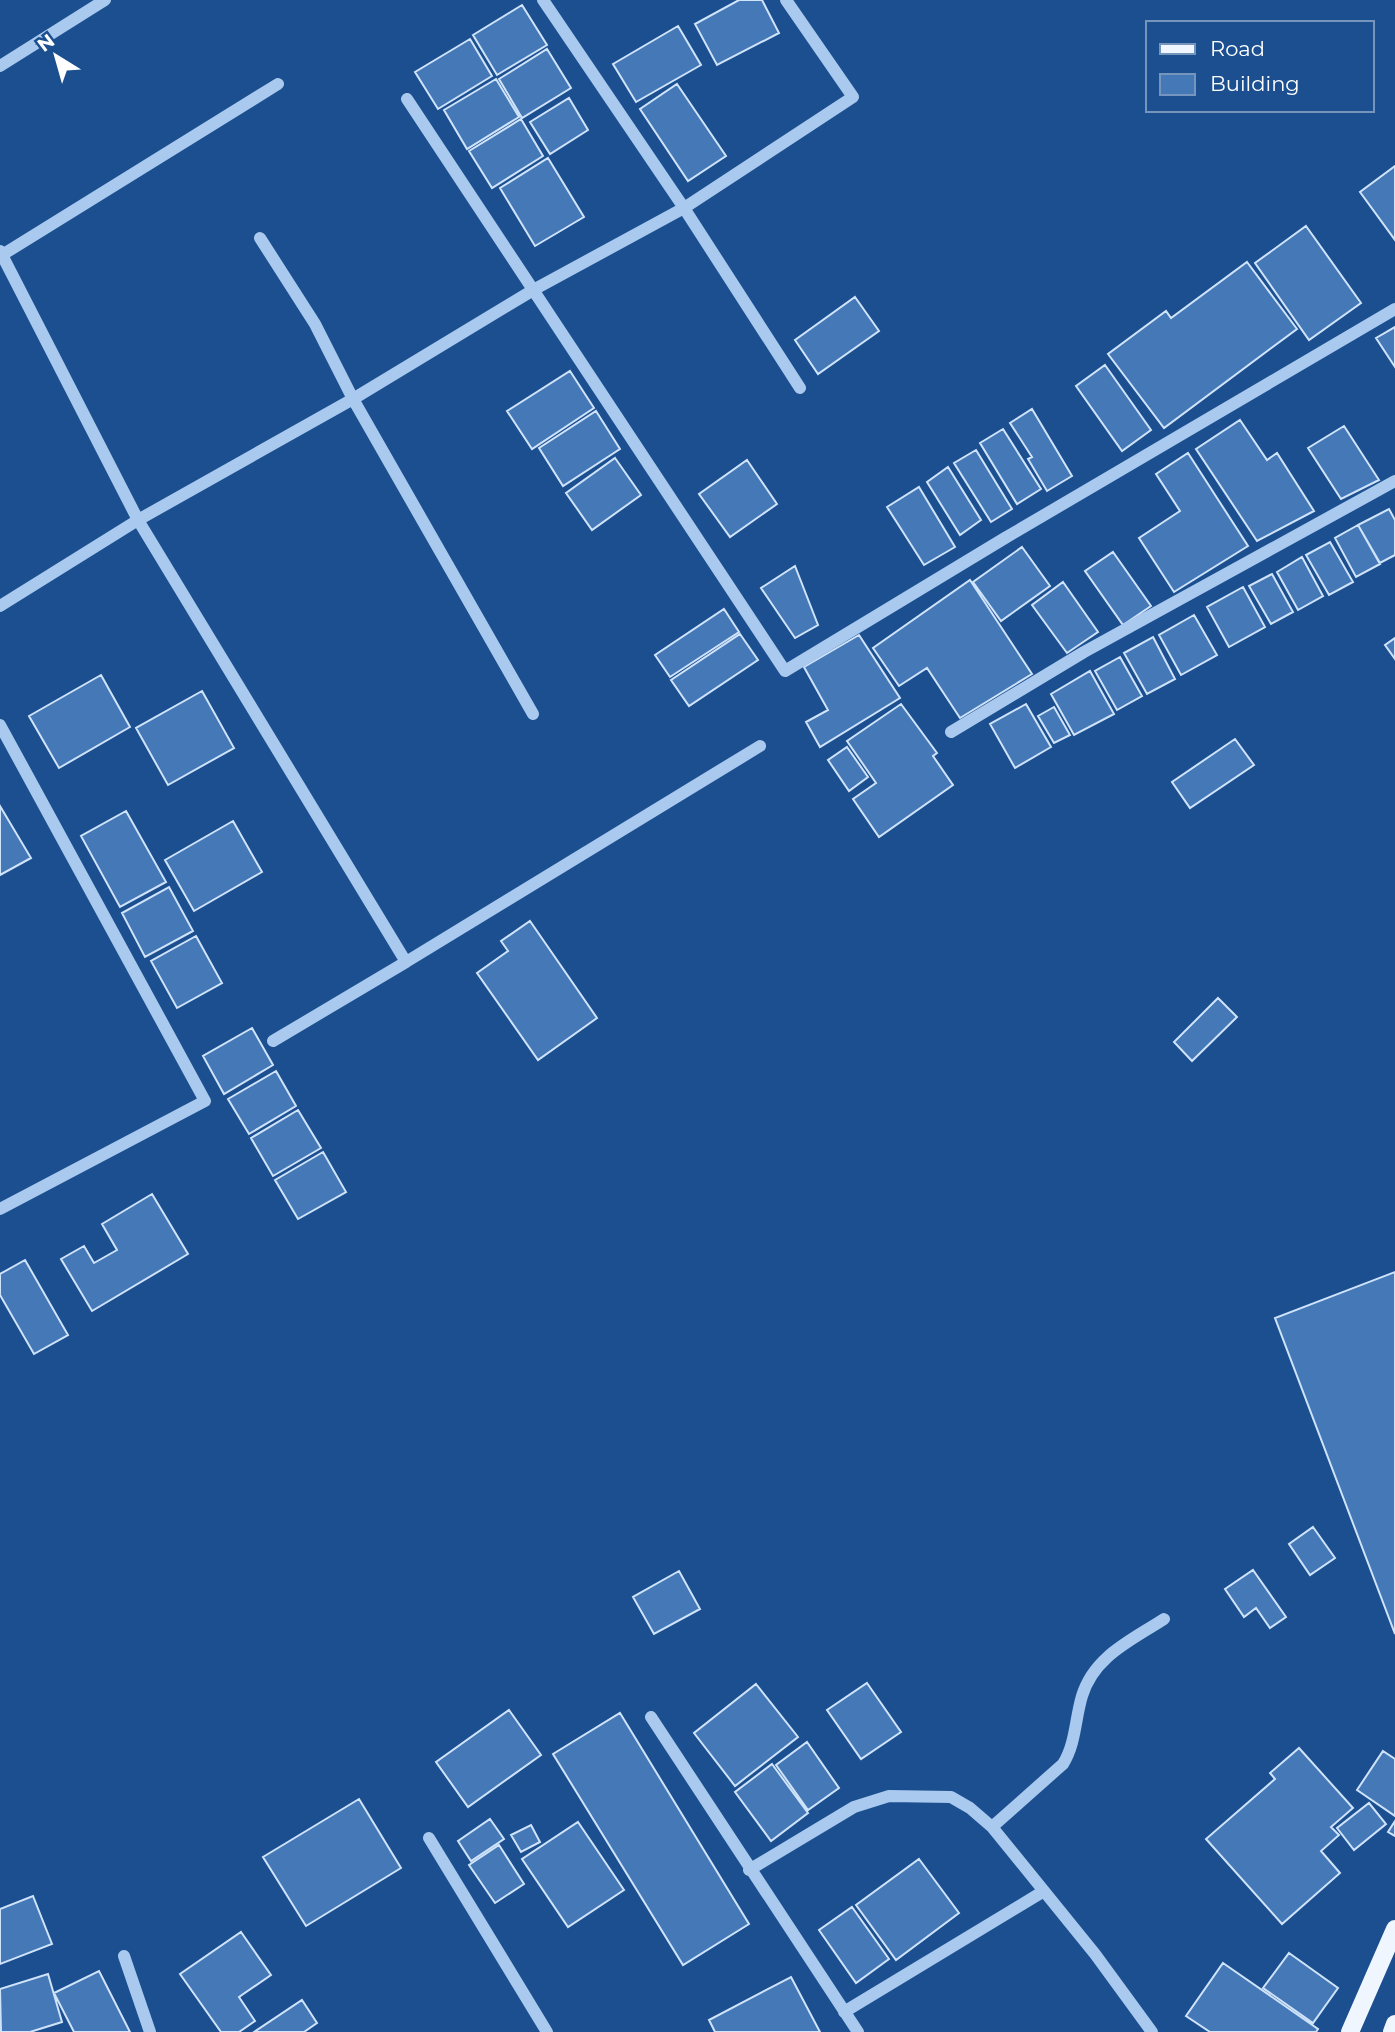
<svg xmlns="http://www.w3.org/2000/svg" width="1395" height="2032" font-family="Montserrat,sans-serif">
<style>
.building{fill:#4478b7;stroke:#cfe3fa;stroke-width:2}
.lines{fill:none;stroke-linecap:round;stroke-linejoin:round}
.minor{stroke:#a9c9ee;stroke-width:12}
.major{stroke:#f0f6ff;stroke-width:18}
</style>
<rect width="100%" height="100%" fill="#1b4f8f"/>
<path class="building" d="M 739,0 L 762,0 L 779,33 L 717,65 L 695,24 Z
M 522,5 L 547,45 L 497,75 L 473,35 Z
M 678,26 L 701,65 L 636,102 L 613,64 Z
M 470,39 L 492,76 L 438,109 L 415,72 Z
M 547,49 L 571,88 L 522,118 L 499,79 Z
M 496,79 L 519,117 L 467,149 L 444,110 Z
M 677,84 L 726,156 L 688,181 L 640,109 Z
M 569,98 L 588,130 L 550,154 L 530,122 Z
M 521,119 L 543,156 L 492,188 L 469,151 Z
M 548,158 L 584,217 L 535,246 L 500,188 Z
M 1395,166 L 1395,240 L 1360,192 Z
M 1306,226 L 1361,303 L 1309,340 L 1255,263 Z
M 1247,262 L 1297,329 L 1164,428 L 1108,354 L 1166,311 L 1171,318 Z
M 855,297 L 879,331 L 818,374 L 795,340 Z
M 1395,327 L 1395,367 L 1376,338 Z
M 1105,365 L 1151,430 L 1122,451 L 1076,386 Z
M 570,371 L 594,408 L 532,449 L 507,411 Z
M 1032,409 L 1072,476 L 1047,491 L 1028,459 L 1032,457 L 1010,423 Z
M 596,411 L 620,449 L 563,486 L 539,448 Z
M 1240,420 L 1267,460 L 1277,453 L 1314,511 L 1257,541 L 1196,449 Z
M 1344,426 L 1379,480 L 1341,499 L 1308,448 Z
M 1003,429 L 1041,489 L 1017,504 L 980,443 Z
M 976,450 L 1012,509 L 991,522 L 954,463 Z
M 1188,453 L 1248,546 L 1174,592 L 1139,538 L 1180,511 L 1156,474 Z
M 615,458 L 641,495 L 592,530 L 566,493 Z
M 747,460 L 777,504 L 730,537 L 699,494 Z
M 948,467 L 981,520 L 960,535 L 927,482 Z
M 919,487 L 955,547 L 924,565 L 887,507 Z
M 1389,509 L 1395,520 L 1395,555 L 1380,563 L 1358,525 Z
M 1358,525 L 1380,564 L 1356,577 L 1335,538 Z
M 1330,542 L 1353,582 L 1329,595 L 1306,555 Z
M 1022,547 L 1050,586 L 1001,621 L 973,582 Z
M 1113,552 L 1151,606 L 1123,625 L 1085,571 Z
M 1302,557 L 1323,596 L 1298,610 L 1277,572 Z
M 795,566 L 818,625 L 795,638 L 761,588 Z
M 1272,574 L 1293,612 L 1271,624 L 1249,586 Z
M 970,580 L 1032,674 L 960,718 L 927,668 L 899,686 L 873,648 Z
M 1063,582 L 1098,632 L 1067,653 L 1032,605 Z
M 1243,587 L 1265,627 L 1229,647 L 1207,607 Z
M 724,609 L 739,632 L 670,677 L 655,655 Z
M 1194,615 L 1217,655 L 1181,675 L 1159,635 Z
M 740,634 L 758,660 L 689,706 L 671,680 Z
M 859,635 L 900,698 L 820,747 L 806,722 L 828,710 L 804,667 Z
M 1153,637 L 1175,679 L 1147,694 L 1124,653 Z
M 1395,638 L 1395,659 L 1385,645 Z
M 1120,657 L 1142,696 L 1117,710 L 1095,671 Z
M 1090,671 L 1114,714 L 1074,735 L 1051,694 Z
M 101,675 L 130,727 L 59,768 L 29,716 Z
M 202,691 L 234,748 L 168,785 L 136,728 Z
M 901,704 L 937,753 L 933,756 L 953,785 L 879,837 L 853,799 L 876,783 L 847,741 Z
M 1026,704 L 1051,747 L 1015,768 L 990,724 Z
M 1054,707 L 1070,735 L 1054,743 L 1038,716 Z
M 1235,739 L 1254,765 L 1190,808 L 1172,782 Z
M 847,747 L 868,777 L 849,791 L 828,760 Z
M 0,806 L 31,858 L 0,875 Z
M 126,811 L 166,882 L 120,907 L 81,836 Z
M 233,821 L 262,872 L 194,911 L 165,860 Z
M 169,887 L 193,931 L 145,957 L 122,913 Z
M 530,921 L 597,1018 L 538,1060 L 477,973 L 508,951 L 501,941 Z
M 196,936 L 222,983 L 177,1008 L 151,961 Z
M 1218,998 L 1237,1017 L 1192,1061 L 1174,1042 Z
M 252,1028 L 273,1065 L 224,1094 L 203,1056 Z
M 276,1071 L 296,1106 L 249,1134 L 228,1099 Z
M 298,1110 L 321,1148 L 273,1176 L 251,1138 Z
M 323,1152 L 346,1192 L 298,1219 L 275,1180 Z
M 152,1194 L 188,1254 L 92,1311 L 61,1259 L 84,1246 L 94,1263 L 117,1250 L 102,1224 Z
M 25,1260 L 68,1335 L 34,1354 L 0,1295 L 0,1274 Z
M 1395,1272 L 1395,1634 L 1275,1318 Z
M 1313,1527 L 1335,1558 L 1310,1575 L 1289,1544 Z
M 1253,1570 L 1286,1617 L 1270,1628 L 1256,1608 L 1244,1617 L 1225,1589 Z
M 679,1571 L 700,1609 L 654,1634 L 633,1597 Z
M 867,1683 L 901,1732 L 861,1759 L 827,1710 Z
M 756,1684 L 798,1737 L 735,1786 L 694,1733 Z
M 509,1710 L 541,1755 L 468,1807 L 436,1762 Z
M 620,1713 L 749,1924 L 683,1965 L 553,1754 Z
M 807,1742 L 839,1788 L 808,1810 L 776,1765 Z
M 1299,1748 L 1353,1808 L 1331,1827 L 1339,1835 L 1321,1851 L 1340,1873 L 1282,1924 L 1206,1839 L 1275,1779 L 1270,1773 Z
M 1383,1751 L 1395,1759 L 1395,1816 L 1357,1790 Z
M 772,1764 L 808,1813 L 771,1841 L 735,1792 Z
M 359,1799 L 401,1868 L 306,1926 L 263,1857 Z
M 1369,1803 L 1386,1824 L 1354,1850 L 1337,1828 Z
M 490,1819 L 504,1839 L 471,1861 L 458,1841 Z
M 1395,1821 L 1395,1836 L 1388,1832 Z
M 578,1822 L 624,1890 L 568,1927 L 522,1859 Z
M 531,1825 L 540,1842 L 521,1852 L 511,1835 Z
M 499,1845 L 524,1884 L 495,1903 L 469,1865 Z
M 919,1859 L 959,1913 L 896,1960 L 856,1905 Z
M 33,1896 L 52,1944 L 0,1964 L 0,1909 Z
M 852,1907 L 889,1959 L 856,1983 L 819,1930 Z
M 241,1932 L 271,1975 L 239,1997 L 255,2021 L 239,2032 L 221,2032 L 180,1974 Z
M 1289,1953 L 1338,1988 L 1313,2023 L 1263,1988 Z
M 1223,1963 L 1318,2029 L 1316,2032 L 1210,2032 L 1186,2016 Z
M 99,1971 L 130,2032 L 74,2032 L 54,1993 Z
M 48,1974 L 62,2022 L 30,2032 L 1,2032 L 0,1989 Z
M 791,1977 L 820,2032 L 715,2032 L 709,2020 Z
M 302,2000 L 317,2023 L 304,2032 L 254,2032 Z"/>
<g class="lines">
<path class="minor" d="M 786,0 L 853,97 L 684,208 L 800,388
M 0,66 L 105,0
M 407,99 L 785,671 L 1005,538 L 1395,309
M 260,238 L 315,324 L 353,399 L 533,714
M 0,251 L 138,520 L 406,962 L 760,746
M 2,255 L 278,84
M 0,606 L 138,520 L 353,399 L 535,289 L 684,208 L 543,0
M 0,725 L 205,1101 L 0,1209
M 951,732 L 1084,652 L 1395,481
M 273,1041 L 406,962
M 651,1717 L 858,2032
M 992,1827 L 1063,1764 C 1076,1743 1075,1719 1082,1696 C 1094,1656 1132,1640 1164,1619
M 429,1838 L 547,2032
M 749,1870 L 854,1807 L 889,1796 L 951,1797 L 970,1808 L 992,1827 L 1095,1954 L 1152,2032
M 124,1956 L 150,2032
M 844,2012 L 1044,1891"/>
<path class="major" d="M 1350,2032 L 1395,1929
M 1392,2032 L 1395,2024"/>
</g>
<rect x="1146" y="21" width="228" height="91" fill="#1b4f8f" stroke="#7695bc" stroke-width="2"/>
<rect x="1160" y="44" width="35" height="10" fill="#f0f6ff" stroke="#7695bc" stroke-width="2"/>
<text x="1210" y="56" font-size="21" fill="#ffffff">Road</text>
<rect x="1160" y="74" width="35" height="21" fill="#4478b7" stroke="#7695bc" stroke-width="2"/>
<text x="1210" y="91" font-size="21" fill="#ffffff">Building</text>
<g transform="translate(56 56) rotate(323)" stroke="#1b4f8f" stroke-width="5" paint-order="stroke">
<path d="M0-5L12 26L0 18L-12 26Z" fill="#ffffff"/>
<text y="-10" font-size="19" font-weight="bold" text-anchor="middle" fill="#ffffff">N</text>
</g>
</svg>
